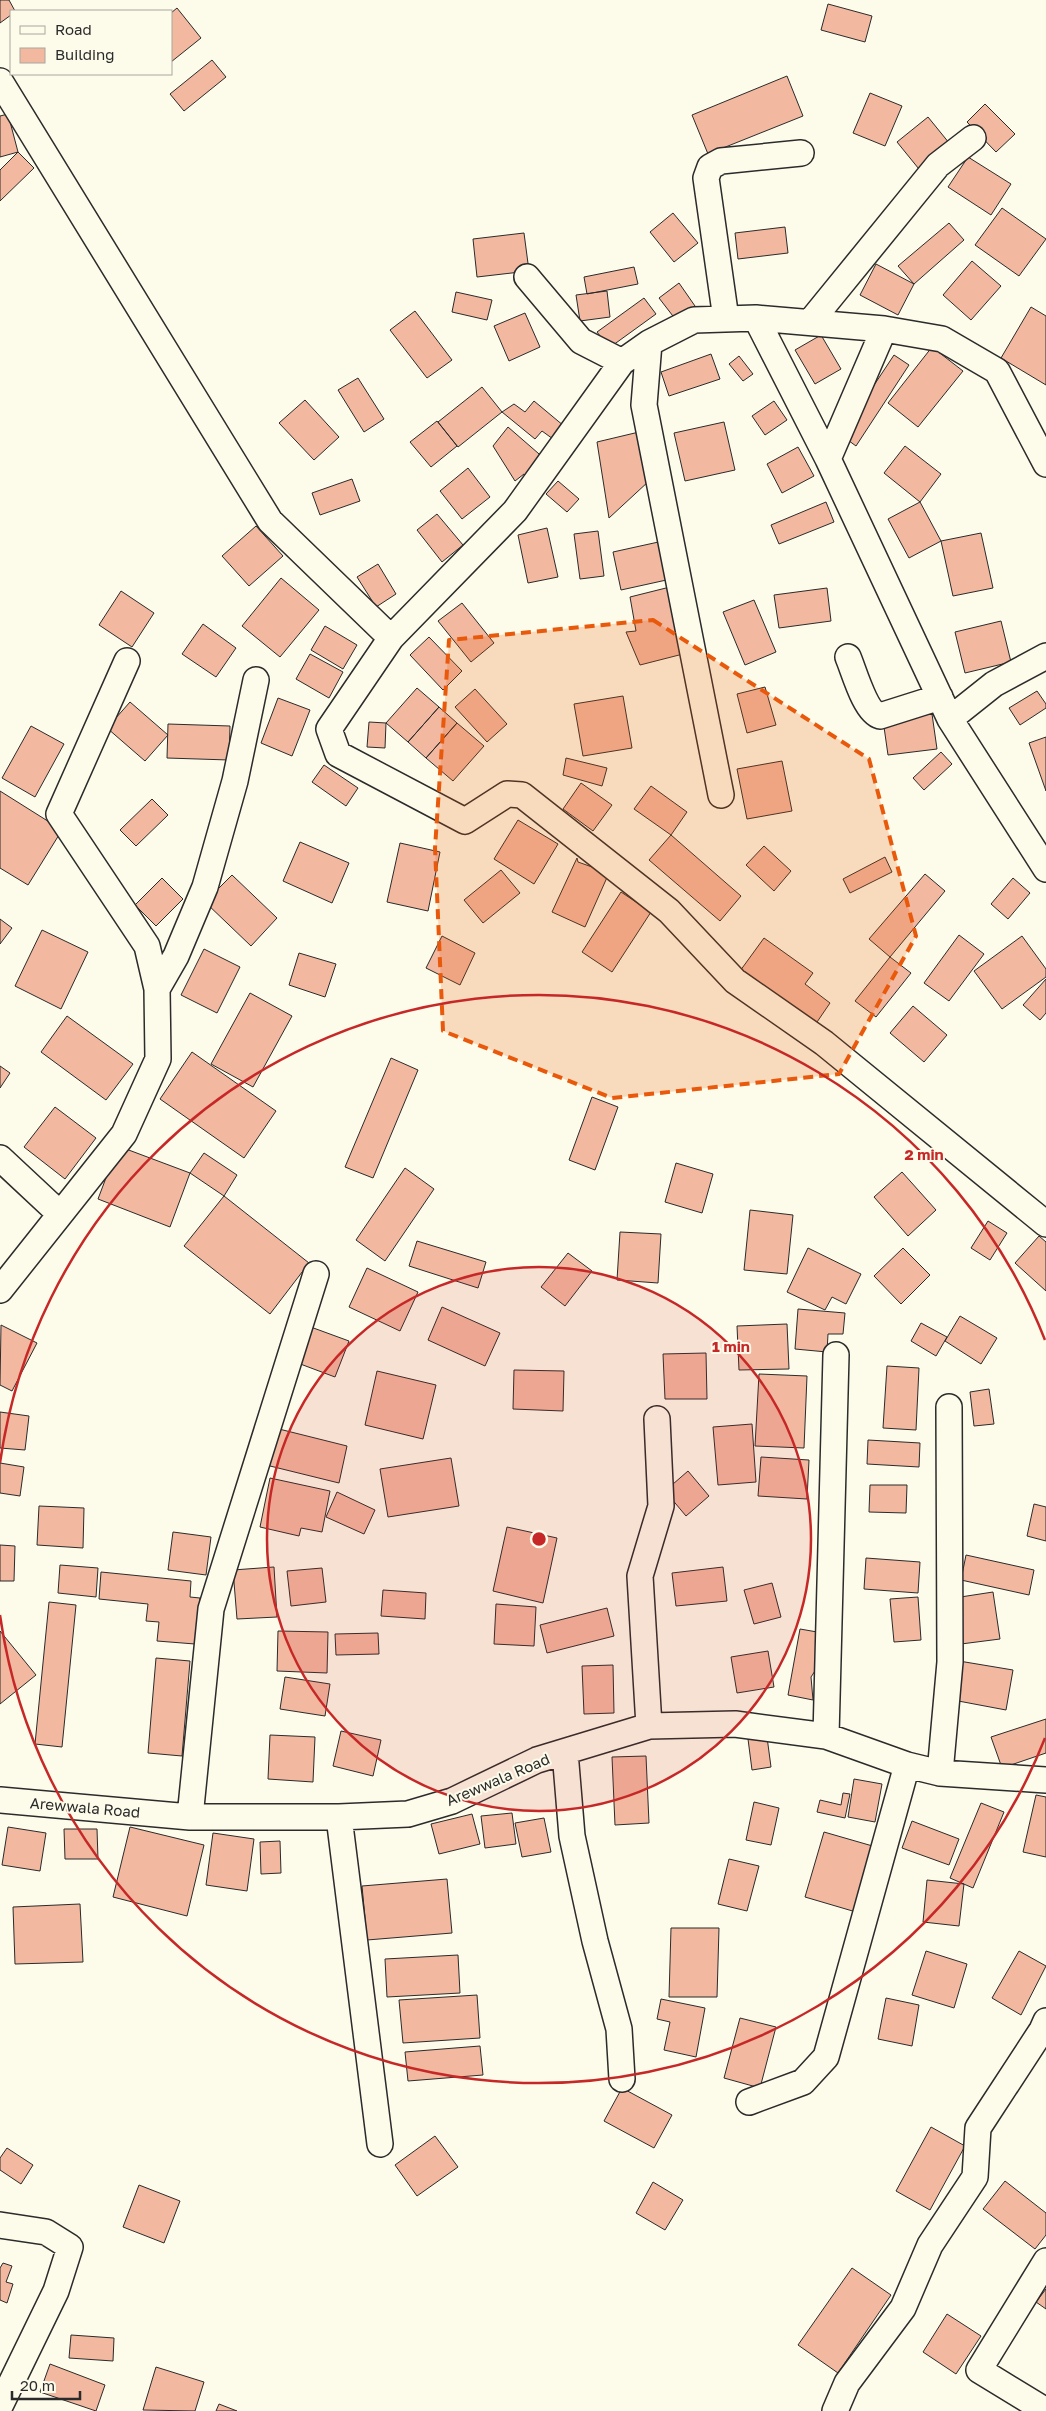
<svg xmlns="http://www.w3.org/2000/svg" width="1046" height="2411" font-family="'Golos Text',sans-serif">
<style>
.building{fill:#f2b8a0;stroke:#2b2b2b}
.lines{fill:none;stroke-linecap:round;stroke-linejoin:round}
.minor-casing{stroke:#2b2b2b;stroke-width:28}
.minor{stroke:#fdfbea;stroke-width:25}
.marked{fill:#e8590c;fill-opacity:0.2;stroke:#e8590c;stroke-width:4;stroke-dasharray:10 6;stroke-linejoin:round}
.ring{fill:none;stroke:#c62828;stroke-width:2.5}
.labels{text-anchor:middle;stroke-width:4;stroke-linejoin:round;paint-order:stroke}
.street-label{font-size:15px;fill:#2b2b2b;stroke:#fdfbea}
.centre{fill:#c62828;stroke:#fdfbea;stroke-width:2.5}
.ring-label{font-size:15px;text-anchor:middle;font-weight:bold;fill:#c62828;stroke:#fdfbea;stroke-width:4;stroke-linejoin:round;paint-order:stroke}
</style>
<rect width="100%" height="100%" fill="#fdfbea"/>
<path class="building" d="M 0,0 L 9,0 L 15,11 L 11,11 L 11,15 L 0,23 Z
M 828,4 L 872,16 L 865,42 L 821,30 Z
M 177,8 L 201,38 L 171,62 L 171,13 Z
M 212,60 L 226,77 L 184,111 L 170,94 Z
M 787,76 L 803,116 L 708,154 L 692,115 Z
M 870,93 L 902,106 L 885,146 L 853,133 Z
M 985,104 L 1015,134 L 996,152 L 967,122 Z
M 8,114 L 18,152 L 0,157 L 0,116 Z
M 928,117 L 954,149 L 923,174 L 897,142 Z
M 18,152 L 34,168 L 0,201 L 0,170 Z
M 968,157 L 1011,184 L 991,215 L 948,187 Z
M 1002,208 L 1046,239 L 1019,276 L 975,245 Z
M 673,213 L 698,243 L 674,262 L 650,232 Z
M 949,223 L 964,240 L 914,284 L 898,266 Z
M 785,227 L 788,253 L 738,259 L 735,233 Z
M 524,233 L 529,271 L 477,277 L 473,239 Z
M 972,261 L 1001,286 L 971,320 L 943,295 Z
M 876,264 L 914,284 L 898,315 L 860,295 Z
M 634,267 L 638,284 L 587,294 L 584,277 Z
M 679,283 L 695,306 L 676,320 L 659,298 Z
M 607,291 L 610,317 L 580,321 L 576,295 Z
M 456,292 L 492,300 L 487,320 L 452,312 Z
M 644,298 L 656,314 L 609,348 L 597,332 Z
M 1031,307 L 1046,316 L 1046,385 L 1001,358 Z
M 415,311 L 452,360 L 427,378 L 390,330 Z
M 525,313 L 540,347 L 509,361 L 494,326 Z
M 821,335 L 841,369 L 815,384 L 795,350 Z
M 932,347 L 963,371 L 918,427 L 888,403 Z
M 711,354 L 720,379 L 669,396 L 661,372 Z
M 894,355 L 909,365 L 856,446 L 841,435 Z
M 739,356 L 753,374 L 743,381 L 729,364 Z
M 358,378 L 384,419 L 364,432 L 338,390 Z
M 482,387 L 502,412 L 458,447 L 438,422 Z
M 305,400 L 339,437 L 314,460 L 279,423 Z
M 534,401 L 564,426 L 553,439 L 542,431 L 535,439 L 502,412 L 514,404 L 525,412 Z
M 774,401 L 787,420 L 765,435 L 752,416 Z
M 437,421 L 457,446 L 431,467 L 410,442 Z
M 724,422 L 735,470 L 685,481 L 674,433 Z
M 508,427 L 546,460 L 530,481 L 524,474 L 515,481 L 493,446 Z
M 639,432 L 649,481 L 609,518 L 597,442 Z
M 905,446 L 941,474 L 920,502 L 884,473 Z
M 798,447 L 814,476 L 782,493 L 767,464 Z
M 468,468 L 490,497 L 462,519 L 440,491 Z
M 352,479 L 360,501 L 320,515 L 312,493 Z
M 558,481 L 579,499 L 567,512 L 546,494 Z
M 826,502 L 834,522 L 779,544 L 771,525 Z
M 920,502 L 941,541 L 909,558 L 888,519 Z
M 437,514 L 463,545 L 442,562 L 417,530 Z
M 256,526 L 283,556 L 249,586 L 222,556 Z
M 547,528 L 558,577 L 528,583 L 518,535 Z
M 598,531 L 604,576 L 580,579 L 574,534 Z
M 981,533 L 993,588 L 953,596 L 941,541 Z
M 663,541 L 671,579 L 621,590 L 613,552 Z
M 378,564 L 396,594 L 376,607 L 357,577 Z
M 281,578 L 319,610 L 280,657 L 242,626 Z
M 670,587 L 683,654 L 640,665 L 626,632 L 636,631 L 630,597 Z
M 827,588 L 831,621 L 779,628 L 774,595 Z
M 121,591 L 154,613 L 132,647 L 99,625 Z
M 754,600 L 776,652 L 745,665 L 723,612 Z
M 462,603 L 494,643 L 471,662 L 438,621 Z
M 1001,621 L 1011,662 L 965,673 L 955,632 Z
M 203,624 L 236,648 L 216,677 L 182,654 Z
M 325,626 L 357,645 L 343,669 L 311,650 Z
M 429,637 L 462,671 L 443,690 L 410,655 Z
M 310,654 L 343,672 L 329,698 L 296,679 Z
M 765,687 L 776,725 L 747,733 L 737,694 Z
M 417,688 L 439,707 L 408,742 L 386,723 Z
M 475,689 L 507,724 L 487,742 L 455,707 Z
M 1037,691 L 1046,704 L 1046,708 L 1020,725 L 1009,708 Z
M 623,696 L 632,748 L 583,756 L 574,704 Z
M 278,698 L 310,710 L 292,756 L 261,743 Z
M 130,702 L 168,735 L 145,761 L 107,728 Z
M 439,707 L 457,723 L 426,758 L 408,742 Z
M 932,714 L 937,749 L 888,755 L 883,720 Z
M 369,722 L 386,723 L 385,748 L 367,747 Z
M 457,723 L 484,746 L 453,781 L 426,758 Z
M 168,724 L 230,726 L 229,760 L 167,758 Z
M 31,726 L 64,744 L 35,797 L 2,778 Z
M 1046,737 L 1046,791 L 1029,743 Z
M 941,752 L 952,764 L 924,790 L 913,778 Z
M 566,758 L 607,768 L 602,786 L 563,775 Z
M 782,761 L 792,811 L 747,819 L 737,769 Z
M 324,765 L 358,788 L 346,806 L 312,782 Z
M 581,783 L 612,805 L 593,831 L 563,809 Z
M 651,786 L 687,812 L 671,835 L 634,809 Z
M 0,791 L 62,830 L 28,885 L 0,868 Z
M 152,799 L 168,815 L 136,846 L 120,830 Z
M 518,820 L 558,844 L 534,884 L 494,859 Z
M 671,835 L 741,896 L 720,921 L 649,860 Z
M 300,842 L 349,863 L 332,903 L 283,881 Z
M 400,843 L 440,852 L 428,911 L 387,902 Z
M 764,846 L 791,871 L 774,891 L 746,865 Z
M 885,857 L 892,872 L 850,893 L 843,879 Z
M 577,858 L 578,862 L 609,873 L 585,927 L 552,912 Z
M 501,870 L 520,893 L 483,923 L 464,900 Z
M 925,874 L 945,891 L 890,957 L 869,939 Z
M 232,875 L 277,918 L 251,946 L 205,902 Z
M 162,878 L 183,899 L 156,926 L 135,905 Z
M 1013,878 L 1030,893 L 1008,919 L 991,904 Z
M 621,892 L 651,912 L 612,972 L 582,952 Z
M 0,919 L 12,928 L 0,944 Z
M 42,930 L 88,952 L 61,1009 L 15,986 Z
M 959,935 L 984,954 L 949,1001 L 924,983 Z
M 442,936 L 475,953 L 460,985 L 426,968 Z
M 1022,936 L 1046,969 L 1046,977 L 1002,1009 L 974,971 Z
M 764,938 L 813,973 L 805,984 L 830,1003 L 815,1025 L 740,971 Z
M 204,949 L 240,967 L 217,1013 L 181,995 Z
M 299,953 L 336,964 L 325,997 L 289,985 Z
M 890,957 L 911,973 L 876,1017 L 855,1001 Z
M 1046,979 L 1046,1013 L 1040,1020 L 1023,1005 Z
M 250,993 L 292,1016 L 253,1087 L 211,1064 Z
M 913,1006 L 947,1035 L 924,1062 L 890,1033 Z
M 67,1016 L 133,1064 L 106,1100 L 41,1052 Z
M 192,1052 L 276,1111 L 244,1158 L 160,1099 Z
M 391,1058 L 418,1070 L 373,1178 L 345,1167 Z
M 0,1066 L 10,1073 L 0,1088 Z
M 592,1097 L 618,1107 L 595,1170 L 569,1160 Z
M 55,1107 L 96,1138 L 65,1179 L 24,1147 Z
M 118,1146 L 190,1173 L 170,1227 L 98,1199 Z
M 204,1153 L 237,1175 L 224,1196 L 190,1173 Z
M 676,1163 L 713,1174 L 702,1213 L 665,1202 Z
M 405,1168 L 434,1189 L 385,1261 L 356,1240 Z
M 902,1172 L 936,1210 L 908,1236 L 874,1197 Z
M 224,1196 L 309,1263 L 270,1314 L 184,1246 Z
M 750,1210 L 793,1215 L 787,1274 L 744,1270 Z
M 988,1221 L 1007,1233 L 990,1260 L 971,1248 Z
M 620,1232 L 661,1234 L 658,1283 L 617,1280 Z
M 1039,1236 L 1046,1242 L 1046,1291 L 1015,1263 Z
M 417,1241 L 486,1262 L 478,1288 L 409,1266 Z
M 808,1248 L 861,1274 L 846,1304 L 832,1297 L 825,1310 L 787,1292 Z
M 903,1248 L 930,1275 L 901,1304 L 874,1276 Z
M 568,1253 L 592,1271 L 565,1306 L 541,1287 Z
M 367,1268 L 418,1292 L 400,1331 L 349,1307 Z
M 442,1307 L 500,1333 L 485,1366 L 428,1340 Z
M 798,1309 L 845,1313 L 843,1334 L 828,1334 L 827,1352 L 795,1349 Z
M 960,1316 L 997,1338 L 981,1364 L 945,1341 Z
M 921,1323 L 947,1337 L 936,1356 L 911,1341 Z
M 787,1324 L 789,1369 L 739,1370 L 737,1326 Z
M 1,1325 L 37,1343 L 12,1391 L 0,1385 Z
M 308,1326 L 349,1341 L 335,1377 L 295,1362 Z
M 706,1353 L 707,1399 L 665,1399 L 663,1354 Z
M 887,1366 L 919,1368 L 916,1430 L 883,1428 Z
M 514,1370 L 564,1371 L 563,1411 L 513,1409 Z
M 377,1371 L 436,1385 L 423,1439 L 365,1425 Z
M 759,1374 L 807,1376 L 804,1448 L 755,1446 Z
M 989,1389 L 994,1424 L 974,1426 L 970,1392 Z
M 0,1412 L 29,1416 L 25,1450 L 0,1448 Z
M 752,1424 L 756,1482 L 718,1485 L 713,1427 Z
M 275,1428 L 347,1446 L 339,1483 L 266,1465 Z
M 868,1440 L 920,1443 L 919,1467 L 867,1464 Z
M 761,1457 L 809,1460 L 807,1499 L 758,1496 Z
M 451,1458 L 459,1506 L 388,1517 L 380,1469 Z
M 0,1463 L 24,1467 L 20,1496 L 0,1493 Z
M 688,1471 L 709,1496 L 686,1516 L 665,1491 Z
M 270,1478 L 330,1491 L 322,1532 L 301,1528 L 299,1536 L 260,1527 Z
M 870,1485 L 907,1485 L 906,1513 L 869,1512 Z
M 337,1492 L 375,1510 L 364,1534 L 326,1517 Z
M 1034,1504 L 1046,1507 L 1046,1541 L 1027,1536 Z
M 39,1506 L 84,1508 L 83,1548 L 37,1545 Z
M 507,1527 L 557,1538 L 543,1603 L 493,1591 Z
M 173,1532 L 211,1537 L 206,1575 L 168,1570 Z
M 0,1545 L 15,1546 L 14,1581 L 0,1581 Z
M 966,1555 L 1034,1570 L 1029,1595 L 961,1580 Z
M 866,1558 L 920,1562 L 918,1593 L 864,1589 Z
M 60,1565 L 98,1568 L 96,1597 L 58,1593 Z
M 274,1567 L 277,1617 L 237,1619 L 233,1570 Z
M 723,1567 L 727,1601 L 676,1606 L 672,1573 Z
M 322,1568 L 326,1602 L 291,1606 L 287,1571 Z
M 101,1572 L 191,1581 L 190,1597 L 200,1598 L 195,1644 L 157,1641 L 159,1622 L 146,1621 L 148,1604 L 99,1599 Z
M 772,1583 L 781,1617 L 754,1624 L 744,1590 Z
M 383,1590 L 426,1593 L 425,1619 L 381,1616 Z
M 993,1592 L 1000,1639 L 961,1644 L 954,1598 Z
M 918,1597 L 921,1640 L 894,1642 L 890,1599 Z
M 49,1602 L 76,1605 L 62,1747 L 35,1744 Z
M 496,1604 L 536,1607 L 534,1646 L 494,1644 Z
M 607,1608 L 614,1636 L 547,1653 L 540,1625 Z
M 800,1629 L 823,1633 L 817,1668 L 811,1677 L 813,1700 L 788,1695 Z
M 0,1631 L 36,1675 L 0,1704 Z
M 278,1631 L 328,1632 L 327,1673 L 277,1671 Z
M 378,1633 L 379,1654 L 336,1655 L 335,1634 Z
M 768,1651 L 774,1687 L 737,1693 L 731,1657 Z
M 156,1658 L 190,1661 L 182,1756 L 148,1753 Z
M 959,1661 L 1013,1670 L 1006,1710 L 953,1700 Z
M 613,1665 L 614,1713 L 584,1714 L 582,1666 Z
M 285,1677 L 330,1684 L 325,1716 L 280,1709 Z
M 1046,1719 L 1046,1753 L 1002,1768 L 991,1737 Z
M 341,1731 L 381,1740 L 373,1776 L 333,1766 Z
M 270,1735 L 315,1737 L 313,1782 L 268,1779 Z
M 767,1737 L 771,1767 L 752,1770 L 748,1739 Z
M 646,1756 L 649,1823 L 615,1825 L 612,1757 Z
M 854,1779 L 882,1784 L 875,1822 L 848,1817 Z
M 843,1793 L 850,1794 L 845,1818 L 817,1812 L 820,1800 L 841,1805 Z
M 1036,1795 L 1046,1797 L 1046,1857 L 1023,1852 Z
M 754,1802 L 779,1808 L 771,1845 L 746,1840 Z
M 981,1803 L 1004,1812 L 973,1888 L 950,1878 Z
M 512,1813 L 516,1844 L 485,1848 L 481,1816 Z
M 472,1814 L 480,1844 L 439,1854 L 431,1824 Z
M 544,1818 L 551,1852 L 522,1857 L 515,1823 Z
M 912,1821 L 959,1839 L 949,1865 L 902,1848 Z
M 8,1827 L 46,1833 L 40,1871 L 2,1865 Z
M 130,1827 L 204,1845 L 187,1916 L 113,1897 Z
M 64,1829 L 97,1829 L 98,1859 L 65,1859 Z
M 824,1832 L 876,1847 L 856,1912 L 805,1897 Z
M 213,1833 L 254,1839 L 247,1891 L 206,1885 Z
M 280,1841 L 281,1873 L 261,1874 L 260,1842 Z
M 729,1859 L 759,1866 L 747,1911 L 718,1904 Z
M 447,1879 L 452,1933 L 367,1940 L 362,1886 Z
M 927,1880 L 964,1884 L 959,1926 L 923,1922 Z
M 80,1904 L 83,1962 L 15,1964 L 13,1907 Z
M 671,1928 L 719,1928 L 717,1997 L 669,1997 Z
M 926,1951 L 967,1964 L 954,2008 L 912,1995 Z
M 1019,1951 L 1046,1966 L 1021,2015 L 992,1998 Z
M 458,1955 L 460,1993 L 387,1997 L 385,1959 Z
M 477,1995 L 480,2038 L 403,2043 L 399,2000 Z
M 886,1998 L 919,2005 L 912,2046 L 878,2039 Z
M 661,1999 L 705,2008 L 696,2057 L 664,2050 L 670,2022 L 657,2019 Z
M 740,2018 L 776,2027 L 760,2088 L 724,2078 Z
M 480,2046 L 483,2075 L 408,2081 L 405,2052 Z
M 622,2088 L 672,2115 L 654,2148 L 604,2121 Z
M 931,2127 L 965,2146 L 930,2210 L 896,2191 Z
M 435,2136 L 458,2167 L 417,2196 L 395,2165 Z
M 7,2148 L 33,2165 L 21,2184 L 0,2170 L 0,2158 Z
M 1005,2181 L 1046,2213 L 1046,2235 L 1035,2249 L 983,2209 Z
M 653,2182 L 683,2200 L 665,2230 L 636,2213 Z
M 139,2185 L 180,2201 L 164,2243 L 123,2227 Z
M 3,2263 L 12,2266 L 6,2282 L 13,2284 L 7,2303 L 0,2300 L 0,2268 Z
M 852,2268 L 891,2295 L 838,2373 L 798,2345 Z
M 1046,2289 L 1046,2309 L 1036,2302 Z
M 947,2314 L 981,2336 L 956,2374 L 923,2352 Z
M 71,2335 L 114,2338 L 113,2361 L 69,2358 Z
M 50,2364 L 105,2385 L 96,2411 L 40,2392 Z
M 156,2367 L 204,2382 L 195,2411 L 143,2410 Z
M 219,2404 L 237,2411 L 216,2411 Z"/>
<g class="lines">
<defs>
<path id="minor" d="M 0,81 L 270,521 L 391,638 L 329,729 L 338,754 L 465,821 L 507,794 L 522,795 L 669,911 L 735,981 L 824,1043 L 1046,1224
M 527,277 L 581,341 L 622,362
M 756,318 L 884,329 L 942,339 L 997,371 L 1046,464
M 726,319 L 706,178 L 710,167 L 721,161 L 801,153
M 811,321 L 938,165 L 973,138
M 649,343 L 644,405 L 721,795
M 828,459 L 884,329
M 391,638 L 515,511 L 622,362 L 649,343 L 694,320 L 756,318 L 828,459 L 950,719 L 1046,869
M 848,657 C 854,671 865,712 880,716 L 940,697
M 950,719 L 994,684 L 1046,656
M 157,989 L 176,956 L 205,887 L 235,781 L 256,680
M 0,1158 L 60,1214
M 0,1290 L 124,1134 L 158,1059 L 157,989 L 147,946 L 59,814 L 127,661
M 649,1726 L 640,1576 L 661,1506 L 657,1419
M 826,1736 L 836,1355
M 565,1752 L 572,1836 L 595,1941 L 619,2029 L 622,2079
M 940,1773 L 950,1662 L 949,1407
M 0,1800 L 190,1817 L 339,1817 L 408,1814 L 452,1801 L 537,1760 L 649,1726 L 735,1724 L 826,1736 L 907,1765 L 940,1773 L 1046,1780
M 190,1817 L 211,1609 L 316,1274
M 339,1817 L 380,2144
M 749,2102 L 803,2082 L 826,2057 L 907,1765
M 0,2225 L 46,2232 L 70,2247 L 56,2291 L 0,2406
M 835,2411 L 847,2383 L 903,2308 L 930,2245 L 975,2177 L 978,2128 L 1042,2030 L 1046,2021
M 1046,2411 L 979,2370 L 1046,2261"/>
</defs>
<use href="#minor" class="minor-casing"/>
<use href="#minor" class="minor"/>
</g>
<path class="marked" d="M 653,620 L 869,759 L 916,936 L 839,1074 L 612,1098 L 443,1031 L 435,848 L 449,640 Z"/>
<circle cx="539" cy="1539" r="272" fill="#c62828" fill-opacity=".12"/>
<g class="ring">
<circle cx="539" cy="1539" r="272"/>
<path d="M1045 1738A544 544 0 0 1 0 1615M0 1463A544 544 0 0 1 1045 1340"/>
</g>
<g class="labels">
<g class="street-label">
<text transform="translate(498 1780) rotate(-23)" y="5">Arewwala Road</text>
<text transform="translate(85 1808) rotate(5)" y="5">Arewwala Road</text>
</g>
</g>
<circle cx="539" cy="1539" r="8" class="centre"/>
<g class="ring-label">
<text x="924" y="1160">2 min</text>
<text x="731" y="1352">1 min</text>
</g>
<rect x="10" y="10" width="162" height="65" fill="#fdfbea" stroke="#a9a89e"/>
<rect x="20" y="26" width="25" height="8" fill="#fdfbea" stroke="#a9a89e"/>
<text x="55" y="35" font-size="15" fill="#2b2b2b">Road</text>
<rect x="20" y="48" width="25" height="15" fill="#f2b8a0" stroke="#a9a89e"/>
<text x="55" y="60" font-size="15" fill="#2b2b2b">Building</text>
<path d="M12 2391v8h68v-8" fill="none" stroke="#2b2b2b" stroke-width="2.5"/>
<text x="20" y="2391" font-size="15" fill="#2b2b2b" stroke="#fdfbea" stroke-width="4" paint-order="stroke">20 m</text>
</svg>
